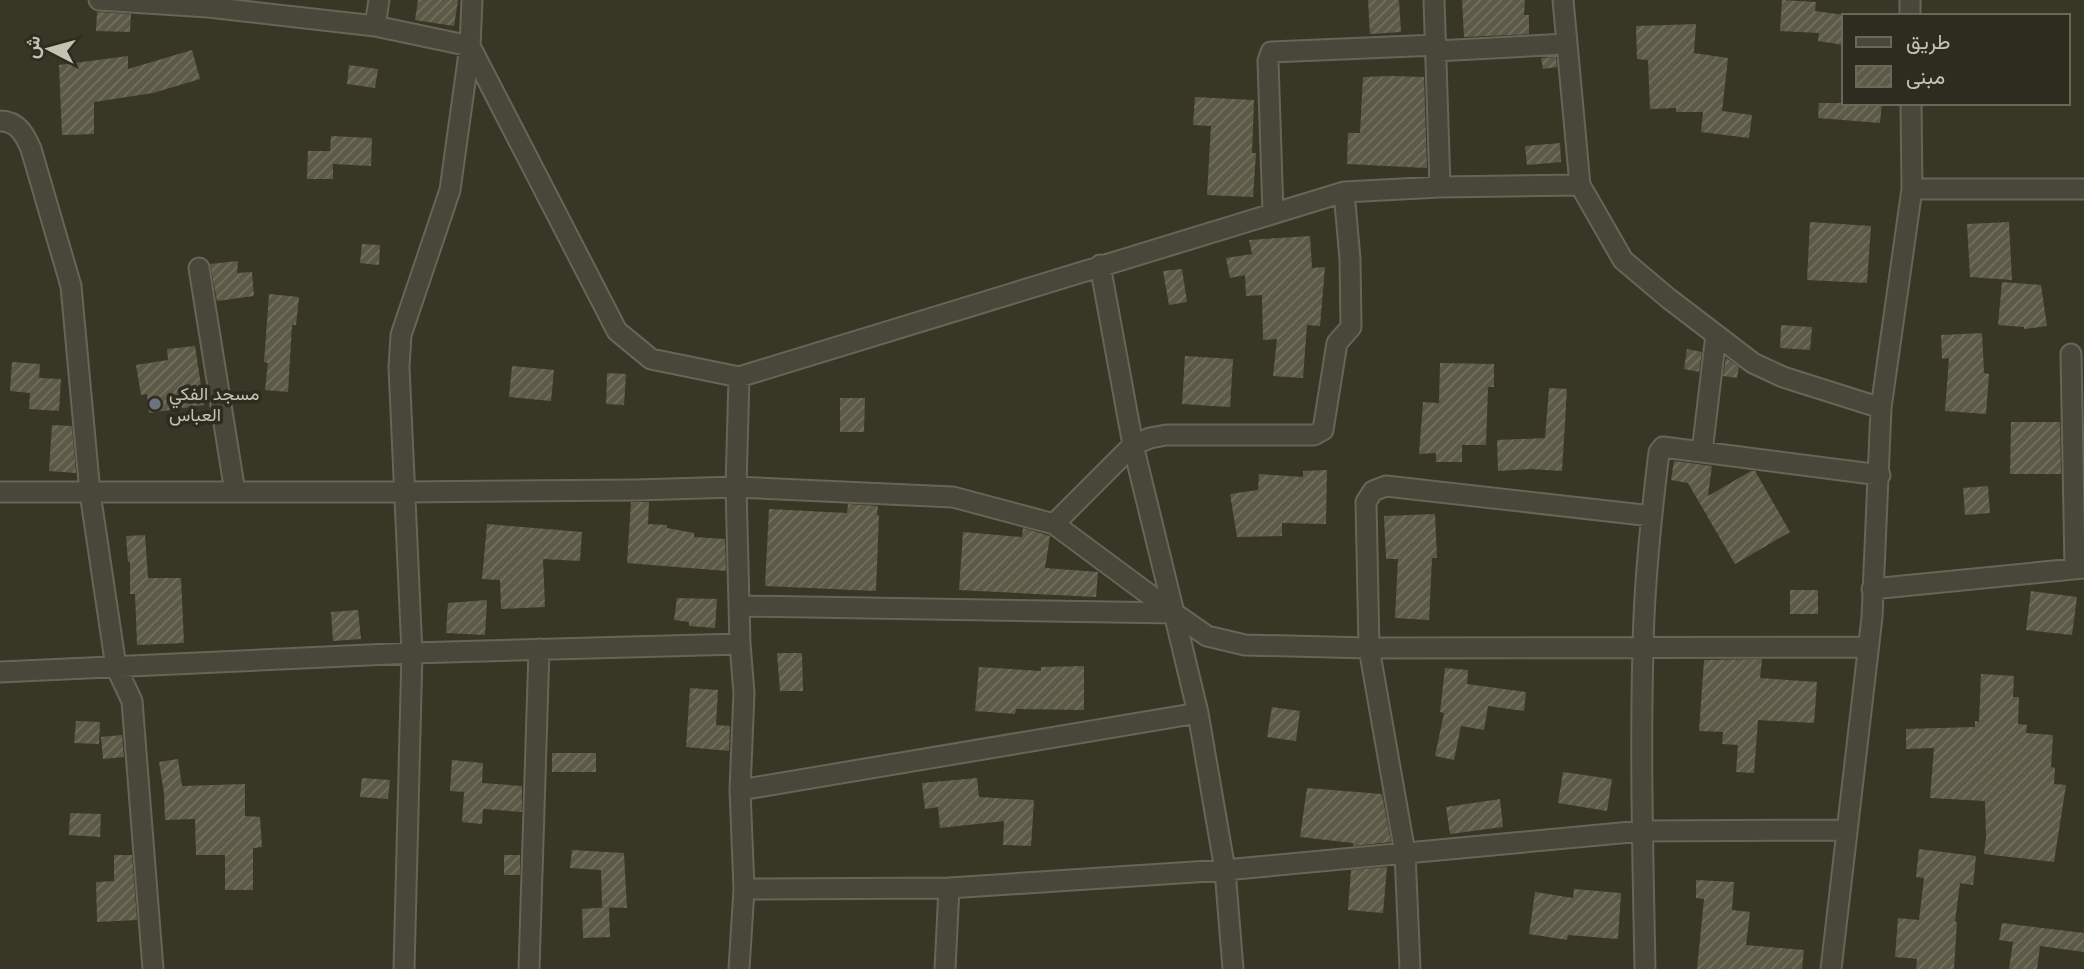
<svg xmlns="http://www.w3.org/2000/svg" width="2084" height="969" font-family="'Golos Text',Vazirmatn,sans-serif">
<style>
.building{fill:url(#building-hatch)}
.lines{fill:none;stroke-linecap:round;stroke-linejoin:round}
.street-casing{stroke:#666557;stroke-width:23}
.street{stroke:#484739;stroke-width:19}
.worship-dot{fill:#6b7280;stroke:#2d2c1e;stroke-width:2.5}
.labels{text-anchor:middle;stroke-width:7;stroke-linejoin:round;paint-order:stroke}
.poi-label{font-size:18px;fill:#c4c4b4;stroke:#2d2c1e;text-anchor:start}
</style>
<defs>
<pattern id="building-hatch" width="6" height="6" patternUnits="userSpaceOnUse" patternTransform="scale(1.75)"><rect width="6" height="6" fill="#5c5a47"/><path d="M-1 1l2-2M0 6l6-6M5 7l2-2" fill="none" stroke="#72705f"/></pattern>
</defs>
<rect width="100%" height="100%" fill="#383625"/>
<path class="building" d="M 418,0 L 458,0 L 454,26 L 415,20 Z
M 1368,0 L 1399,0 L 1401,32 L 1370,34 Z
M 1462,0 L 1525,0 L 1524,15 L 1529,15 L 1529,34 L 1464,37 Z
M 1782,0 L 1816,2 L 1815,11 L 1844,15 L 1844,45 L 1818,41 L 1819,33 L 1780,31 Z
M 97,12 L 131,14 L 130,32 L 96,31 Z
M 1696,24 L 1694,53 L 1728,58 L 1722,111 L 1752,115 L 1749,138 L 1701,132 L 1703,112 L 1676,112 L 1676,108 L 1650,109 L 1648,60 L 1637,59 L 1636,26 Z
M 192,50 L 200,79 L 153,93 L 94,102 L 94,134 L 62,135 L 59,65 L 128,56 L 128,69 Z
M 1556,57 L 1557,67 L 1543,69 L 1541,58 Z
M 349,65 L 378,69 L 375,88 L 347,84 Z
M 1392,76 L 1424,77 L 1427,168 L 1347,164 L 1348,133 L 1360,133 L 1363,77 Z
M 1195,97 L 1254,100 L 1252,153 L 1256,153 L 1253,197 L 1207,195 L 1211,126 L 1193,125 Z
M 1819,103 L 1882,103 L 1880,123 L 1818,118 Z
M 331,136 L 372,138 L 371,166 L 333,164 L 333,179 L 307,179 L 308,151 L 330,151 Z
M 1560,143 L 1561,162 L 1527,165 L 1525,146 Z
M 1810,222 L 1871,226 L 1867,283 L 1807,280 Z
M 2009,222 L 2012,280 L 1970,277 L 1967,224 Z
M 1310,236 L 1312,268 L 1325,267 L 1320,326 L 1307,325 L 1303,378 L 1273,376 L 1277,339 L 1263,340 L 1262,295 L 1246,296 L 1245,275 L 1230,278 L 1226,258 L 1252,254 L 1249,240 Z
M 362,244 L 380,245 L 379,265 L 360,263 Z
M 238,261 L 237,273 L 252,272 L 254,296 L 217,301 L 210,264 Z
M 1182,269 L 1187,302 L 1169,305 L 1163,271 Z
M 2002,282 L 2041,285 L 2047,326 L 2024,329 L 2024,327 L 1998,325 Z
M 269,294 L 299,297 L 296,325 L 292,325 L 288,392 L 265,390 L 268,363 L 264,362 Z
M 1781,325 L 1812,327 L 1810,350 L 1780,348 Z
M 1982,333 L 1984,373 L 1989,374 L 1986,414 L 1945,411 L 1949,358 L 1942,359 L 1941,335 Z
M 195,346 L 204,405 L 149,413 L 147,394 L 141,395 L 136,365 L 168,360 L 167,349 Z
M 1687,349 L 1702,352 L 1699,372 L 1684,369 Z
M 1185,356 L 1233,359 L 1230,407 L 1182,404 Z
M 1726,358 L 1739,367 L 1737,378 L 1723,376 Z
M 12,362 L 40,364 L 39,378 L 61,379 L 59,411 L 29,409 L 30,393 L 10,391 Z
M 1440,363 L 1494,364 L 1494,387 L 1488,387 L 1486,445 L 1462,445 L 1462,462 L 1436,462 L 1436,453 L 1419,454 L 1423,402 L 1439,403 Z
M 512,366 L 554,370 L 551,401 L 509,397 Z
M 607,373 L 626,374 L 624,405 L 606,404 Z
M 1549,388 L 1567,389 L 1562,471 L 1530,469 L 1498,471 L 1497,440 L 1545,438 Z
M 840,398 L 865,398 L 864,432 L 840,432 Z
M 2011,422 L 2060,422 L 2061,474 L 2010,474 Z
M 52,425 L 72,426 L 76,473 L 49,471 Z
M 1674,461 L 1712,466 L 1708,496 L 1751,471 L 1755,471 L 1790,532 L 1735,564 L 1688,483 L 1671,480 Z
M 1327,470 L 1326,524 L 1282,523 L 1282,536 L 1237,537 L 1230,494 L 1258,490 L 1259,474 L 1303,477 L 1303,471 Z
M 1988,486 L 1990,513 L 1965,515 L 1963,488 Z
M 631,502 L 649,502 L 648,524 L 667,525 L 667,528 L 694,533 L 694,537 L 725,539 L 726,571 L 627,563 Z
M 848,504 L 878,506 L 877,515 L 879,515 L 876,591 L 765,586 L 769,509 L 847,513 Z
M 1435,514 L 1437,558 L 1432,558 L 1429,620 L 1395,618 L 1398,559 L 1386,559 L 1384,516 Z
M 487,524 L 582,532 L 580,561 L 543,559 L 545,607 L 501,609 L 500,580 L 482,579 Z
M 1023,528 L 1050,536 L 1045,568 L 1098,572 L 1096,597 L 959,590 L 963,532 L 1022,537 Z
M 145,535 L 148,578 L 181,578 L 184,643 L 137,645 L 135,594 L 130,594 L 130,562 L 128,562 L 126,536 Z
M 1790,590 L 1818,590 L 1818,614 L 1790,614 Z
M 2031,591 L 2077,597 L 2072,635 L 2026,630 Z
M 677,598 L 717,599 L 715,628 L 689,626 L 689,622 L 674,620 Z
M 487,600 L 485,635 L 446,633 L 448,603 Z
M 358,610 L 361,639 L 333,641 L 331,612 Z
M 777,653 L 802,653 L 803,691 L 780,691 Z
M 1762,659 L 1760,678 L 1817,682 L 1814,723 L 1758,720 L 1754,773 L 1736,772 L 1738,745 L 1722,744 L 1723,732 L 1699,731 L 1704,660 Z
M 1084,666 L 1084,710 L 1016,709 L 1015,714 L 975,711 L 979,667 L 1041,671 L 1041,667 Z
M 1445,668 L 1468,670 L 1467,684 L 1526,692 L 1524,711 L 1488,706 L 1484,730 L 1461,726 L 1454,760 L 1435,756 L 1444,713 L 1440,712 Z
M 1981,674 L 2014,676 L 2013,697 L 2019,697 L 2018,724 L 2027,725 L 2026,733 L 2053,735 L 2051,767 L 2055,768 L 2054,784 L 2066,785 L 2054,862 L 1984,854 L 1986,837 L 1985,801 L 1930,798 L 1934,748 L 1906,749 L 1906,729 L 1975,727 L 1975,721 L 1979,722 Z
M 690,688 L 718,690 L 716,725 L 730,726 L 729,751 L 686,747 Z
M 1272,707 L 1300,711 L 1296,741 L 1267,737 Z
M 76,721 L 100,722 L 99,744 L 74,743 Z
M 122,735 L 124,757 L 103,759 L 101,737 Z
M 552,753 L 596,753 L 596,772 L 552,772 Z
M 178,759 L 182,786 L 245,784 L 245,816 L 260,817 L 262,847 L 253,848 L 253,890 L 225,890 L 225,855 L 196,855 L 195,819 L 165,820 L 164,793 L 159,762 Z
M 452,760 L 483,763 L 482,783 L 522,786 L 522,812 L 483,809 L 482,824 L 462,822 L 464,792 L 450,791 Z
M 1563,772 L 1612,779 L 1607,811 L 1558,803 Z
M 362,778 L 390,780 L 388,799 L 360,797 Z
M 977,778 L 979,797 L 1034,800 L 1031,846 L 1003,845 L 1004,821 L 940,828 L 938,807 L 925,809 L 922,783 Z
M 1307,788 L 1382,794 L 1391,842 L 1353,846 L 1353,843 L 1300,837 Z
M 1500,799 L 1503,827 L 1450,834 L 1446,807 Z
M 70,813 L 101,814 L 100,837 L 69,835 Z
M 1919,849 L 1976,856 L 1973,885 L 1960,883 L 1955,922 L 1957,922 L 1954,969 L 1916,969 L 1917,959 L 1895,957 L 1898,918 L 1919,920 L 1924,878 L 1916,877 Z
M 572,850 L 624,853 L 627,908 L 602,907 L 601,870 L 570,868 Z
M 114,855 L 132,855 L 137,920 L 97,922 L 96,882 L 114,881 Z
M 504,855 L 520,855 L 520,875 L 504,875 Z
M 1387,867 L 1383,913 L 1348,910 L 1351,870 Z
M 1696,880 L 1734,882 L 1732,910 L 1750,912 L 1746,945 L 1804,950 L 1802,969 L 1697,969 L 1704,899 L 1696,898 Z
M 1574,889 L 1621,893 L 1618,939 L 1568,935 L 1567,940 L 1529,934 L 1535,892 L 1573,898 Z
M 609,907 L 610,937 L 583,938 L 582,909 Z
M 2002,923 L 2084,933 L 2084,952 L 2040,946 L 2037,969 L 2009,969 L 2013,942 L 1999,940 Z"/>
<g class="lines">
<defs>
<path id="street" d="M 99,0 L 208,7 L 375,26 L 470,46 L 617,331 L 651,359 L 739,377 L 1344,192 L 1440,187 L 1580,185
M 1434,0 L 1440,187
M 1563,0 L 1580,185 L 1623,260 L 1668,298 L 1753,363 L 1783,377 L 1881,408
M 1910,0 L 1910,16
M 375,26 L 379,0
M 1436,51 L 1566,44
M 0,121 C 18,121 25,135 31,149 L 71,286 L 90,493 L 116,667 L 132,701 L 153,969
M 1912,189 L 2084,189
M 1273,213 L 1268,61 L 1271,52 L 1437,45
M 1100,265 L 1133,445 L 1174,613
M 199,268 L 235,492
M 2071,354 L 2075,569
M 739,377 L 736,487 L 740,644 L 744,693 L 740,790 L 744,889 L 739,969
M 1702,452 L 1716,335
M 0,492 L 405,492 L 636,490 L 736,487 L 953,497 L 1054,524 L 1133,445 L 1150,438 L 1166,435 L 1314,435 L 1323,430 L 1337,343 L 1351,327 L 1350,259 L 1344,192
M 1054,524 L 1174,613 L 1198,713 L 1225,870 L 1233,969
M 1872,589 L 2084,568
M 739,606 L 1174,613 L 1207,636 L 1245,645 L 1369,648 L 1868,647
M 0,672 L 412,653 L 740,644
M 740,790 L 1198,713
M 744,889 L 949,888 L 1225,870 L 1642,831 L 1847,830
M 404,969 L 412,653 L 399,367 L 401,335 L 450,190 L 470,46 L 472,0
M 529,969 L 539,649
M 945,969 L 949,888
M 1410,969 L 1405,853 L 1369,648 L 1366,502 L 1373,491 L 1386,486 L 1652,516
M 1645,969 C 1643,862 1640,755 1643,649 C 1644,583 1651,517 1659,452 L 1663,447 L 1880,475
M 1831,969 L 1872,617 L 1881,408 L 1912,189 L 1911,103"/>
</defs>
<use href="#street" class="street-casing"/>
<use href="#street" class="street"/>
</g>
<circle class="worship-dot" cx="155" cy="404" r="7"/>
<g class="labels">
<g class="poi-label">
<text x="169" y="400">مسجد الفكي<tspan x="169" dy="21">العباس</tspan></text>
</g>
</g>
<rect x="1842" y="14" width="228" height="91" fill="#2d2c1e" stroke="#69695a" stroke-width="2"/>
<rect x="1856" y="37" width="35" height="10" fill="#484739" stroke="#69695a" stroke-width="2"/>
<text x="1906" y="49" font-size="21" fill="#c4c4b4">طريق</text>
<rect x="1856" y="66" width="35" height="21" fill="url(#building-hatch)" stroke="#69695a" stroke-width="2"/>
<text x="1906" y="84" font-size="21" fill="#c4c4b4">مبنى</text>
<g transform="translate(49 49) rotate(276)" stroke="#2d2c1e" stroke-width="5" paint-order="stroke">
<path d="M0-5L12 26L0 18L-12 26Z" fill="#c4c4b4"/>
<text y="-10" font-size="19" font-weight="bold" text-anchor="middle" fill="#c4c4b4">ش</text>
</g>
</svg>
